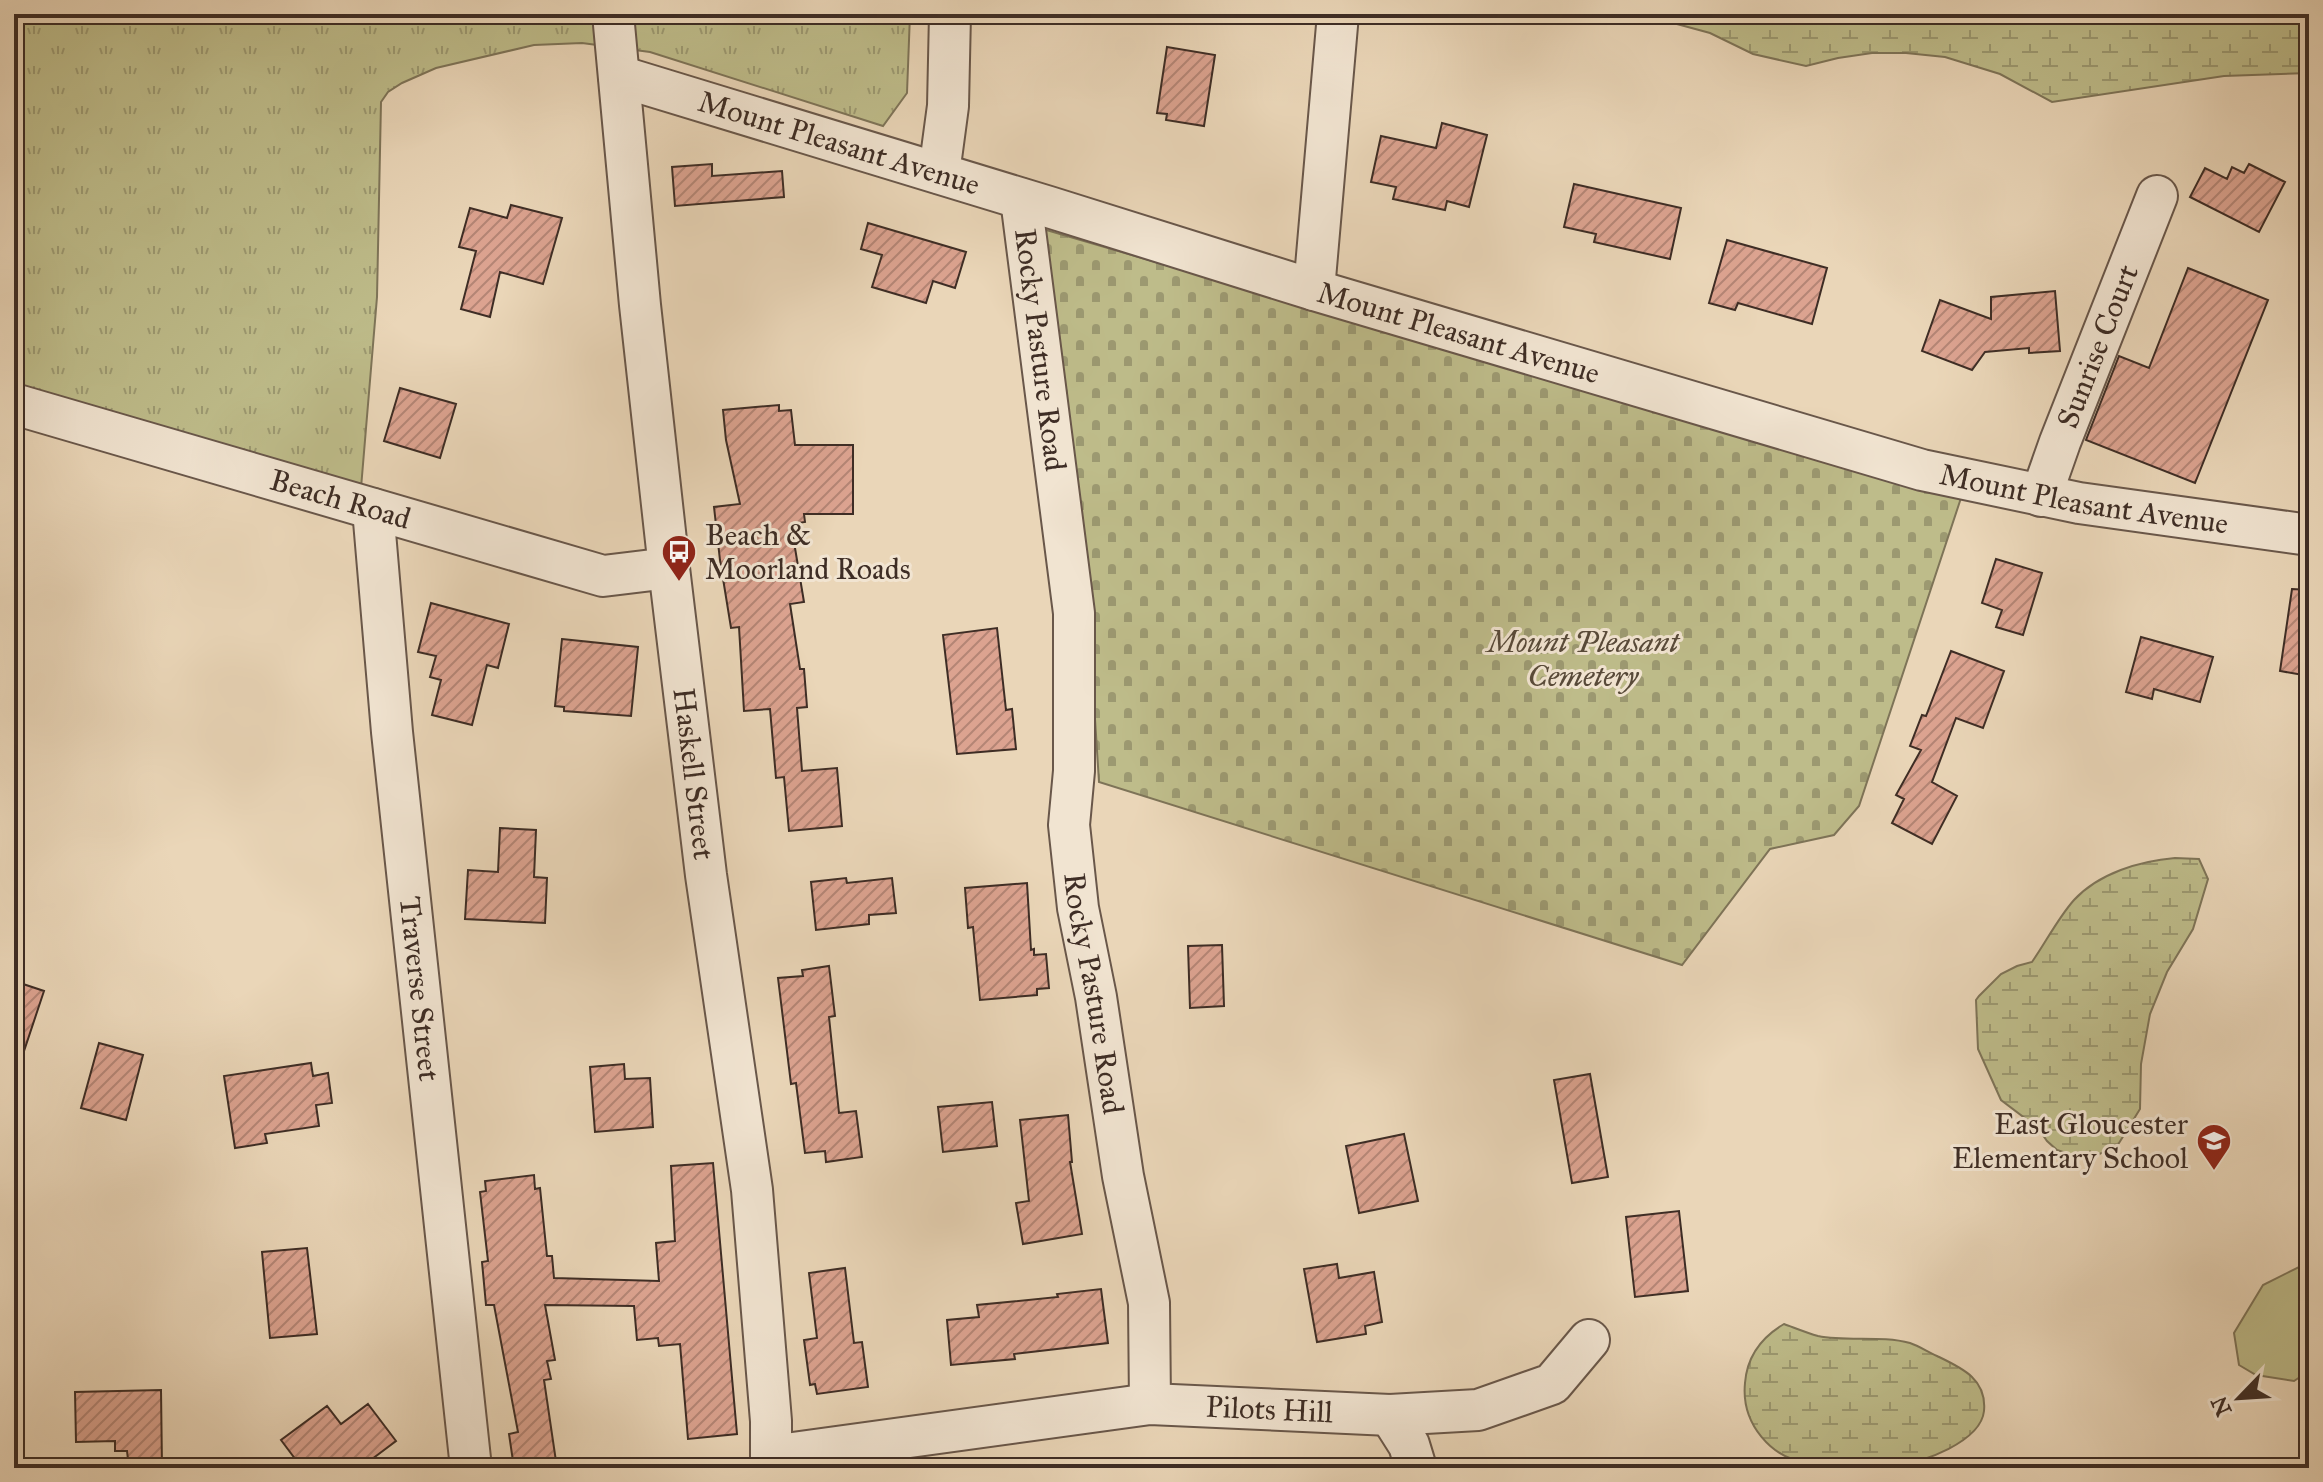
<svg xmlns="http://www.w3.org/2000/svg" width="2323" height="1482" font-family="'IM FELL Great Primer',serif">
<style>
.grass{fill:url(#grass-tufts);stroke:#7e7458;stroke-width:2}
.wetland{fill:url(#wetland-marsh);stroke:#7e7458;stroke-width:2}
.cemetery{fill:url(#cemetery-stones);stroke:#7e7458;stroke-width:2}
.green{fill:#bebc8a;stroke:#7e7458;stroke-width:2}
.building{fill:url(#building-hatch);stroke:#3e2d25;stroke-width:2}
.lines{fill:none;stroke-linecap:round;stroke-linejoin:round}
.street-casing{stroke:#69574a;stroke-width:44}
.street{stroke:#f1e4d1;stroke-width:40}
.labels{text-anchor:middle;stroke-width:6;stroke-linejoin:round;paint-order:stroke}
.street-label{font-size:30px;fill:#3e2d25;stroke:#f1e4d1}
.poi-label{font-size:30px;fill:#3e2d25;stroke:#f1e4d1;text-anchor:start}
.park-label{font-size:30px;font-style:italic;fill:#584a39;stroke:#f1e4d1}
</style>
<defs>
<pattern id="grass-tufts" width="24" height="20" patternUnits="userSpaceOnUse" patternTransform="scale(2)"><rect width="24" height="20" fill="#bebc8a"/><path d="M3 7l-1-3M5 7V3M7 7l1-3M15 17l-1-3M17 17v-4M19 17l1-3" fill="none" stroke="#9c9971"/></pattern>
<pattern id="wetland-marsh" width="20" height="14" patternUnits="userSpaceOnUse" patternTransform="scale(2)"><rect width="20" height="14" fill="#bebc8a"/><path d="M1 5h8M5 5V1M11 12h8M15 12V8" fill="none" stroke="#9c9971"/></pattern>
<pattern id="cemetery-stones" width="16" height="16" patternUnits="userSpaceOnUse" patternTransform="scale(2)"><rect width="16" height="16" fill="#bebc8a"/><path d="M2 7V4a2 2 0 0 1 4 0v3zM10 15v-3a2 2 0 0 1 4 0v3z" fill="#9c9971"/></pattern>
<pattern id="building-hatch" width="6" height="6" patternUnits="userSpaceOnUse" patternTransform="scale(2)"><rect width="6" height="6" fill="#dca390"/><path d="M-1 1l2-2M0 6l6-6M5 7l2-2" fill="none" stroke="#b48575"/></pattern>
</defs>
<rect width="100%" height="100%" fill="#ead6b8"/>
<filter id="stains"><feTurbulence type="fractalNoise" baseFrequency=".0025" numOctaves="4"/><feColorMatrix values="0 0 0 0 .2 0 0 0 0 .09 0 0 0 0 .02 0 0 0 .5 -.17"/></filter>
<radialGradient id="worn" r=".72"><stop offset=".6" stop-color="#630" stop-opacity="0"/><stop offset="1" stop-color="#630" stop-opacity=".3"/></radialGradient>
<path class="grass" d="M 14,14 L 910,14 L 907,93 L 883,126 L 650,52 L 582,43 L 534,45 L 436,68 L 402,83 L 388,92 L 381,102 L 377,297 L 361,488 L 14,383 Z"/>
<path class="wetland" d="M 1640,14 L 2309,14 L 2309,73 L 2224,76 L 2052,102 L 2000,74 L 1945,57 L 1906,53 L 1872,53 L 1838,58 L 1806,66 L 1753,54 L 1710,33 Z
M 2175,858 L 2199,859 L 2208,879 L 2193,929 L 2167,972 L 2150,1014 L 2141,1064 L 2140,1109 L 2119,1143 L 2096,1156 L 2075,1156 L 2057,1150 L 2047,1141 L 2038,1128 L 2001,1100 L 1978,1049 L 1976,1000 L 1979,996 L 2001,974 L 2017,966 L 2032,962 C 2046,942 2058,918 2074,900 C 2099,873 2140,861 2175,858 Z
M 1784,1324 C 1795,1328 1807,1333 1818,1336 C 1848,1342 1881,1335 1910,1343 C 1919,1346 1928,1352 1937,1356 C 1962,1368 1987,1379 1984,1411 C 1981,1441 1922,1464 1896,1465 C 1881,1465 1868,1461 1853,1459 C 1840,1457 1825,1464 1811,1463 C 1771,1460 1741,1423 1745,1383 C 1747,1357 1762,1337 1784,1324 Z"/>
<path class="cemetery" d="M 1043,229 L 1961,498 L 1859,806 L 1834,835 L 1770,849 L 1682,965 L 1099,782 L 1088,609 Z"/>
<path class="green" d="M 2309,1262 L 2309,1371 L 2294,1381 L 2256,1375 L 2239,1365 L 2234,1333 L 2263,1285 Z"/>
<path class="building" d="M 1167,47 L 1215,55 L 1204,126 L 1166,120 L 1167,114 L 1157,113 Z
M 1442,123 L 1487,135 L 1469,207 L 1447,201 L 1445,210 L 1393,199 L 1396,187 L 1371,182 L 1381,136 L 1436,148 Z
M 712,164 L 712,176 L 782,171 L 784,197 L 675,206 L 672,167 Z
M 2249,164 L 2285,182 L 2259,232 L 2190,197 L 2205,168 L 2227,179 L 2232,167 L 2244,173 Z
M 1574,184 L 1681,208 L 1670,259 L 1594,242 L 1596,234 L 1564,227 Z
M 511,205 L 562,218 L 543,284 L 500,272 L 490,317 L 461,309 L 476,251 L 459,247 L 470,208 L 507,218 Z
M 868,223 L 966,252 L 955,288 L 933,281 L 926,303 L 872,287 L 882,255 L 861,249 Z
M 1727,240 L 1827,268 L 1812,324 L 1738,303 L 1735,310 L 1709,303 Z
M 2188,268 L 2268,300 L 2195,483 L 2086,440 L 2119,356 L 2149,368 Z
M 2055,291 L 2060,351 L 2029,353 L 2029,348 L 1985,352 L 1972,370 L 1922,351 L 1940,300 L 1991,319 L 1991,297 Z
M 400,388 L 456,404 L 440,458 L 384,441 Z
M 779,405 L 779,411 L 791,410 L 795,445 L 853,445 L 853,514 L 804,514 L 805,522 L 791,524 L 804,602 L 790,604 L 800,669 L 804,669 L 807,707 L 797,708 L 802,771 L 837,768 L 842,826 L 789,831 L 784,777 L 776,778 L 770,709 L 744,711 L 739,627 L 731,628 L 720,560 L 714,507 L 740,504 L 726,440 L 723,410 Z
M 1996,559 L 2042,573 L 2023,635 L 1996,627 L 2002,610 L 1982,603 Z
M 2292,589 L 2309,590 L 2309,676 L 2280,671 Z
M 431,603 L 509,624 L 498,668 L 487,665 L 472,725 L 432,715 L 441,680 L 430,677 L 436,656 L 418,652 Z
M 997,628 L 1006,710 L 1012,709 L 1016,749 L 957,754 L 943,635 Z
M 2141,637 L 2213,657 L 2200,702 L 2154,689 L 2152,699 L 2126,692 Z
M 562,639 L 638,647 L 631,716 L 564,711 L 564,707 L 555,706 Z
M 1951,651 L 2004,671 L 1983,728 L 1956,718 L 1932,782 L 1957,796 L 1932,844 L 1892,823 L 1904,799 L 1896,795 L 1921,750 L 1910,746 L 1922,715 L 1926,716 Z
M 500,828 L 536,830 L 534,877 L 547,878 L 545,923 L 465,919 L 468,870 L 498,872 Z
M 846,878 L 847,883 L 892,878 L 896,913 L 869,915 L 869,924 L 816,930 L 811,882 Z
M 1027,883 L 1031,950 L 1034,949 L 1034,955 L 1046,954 L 1049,988 L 1037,989 L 1037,995 L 980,1000 L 973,927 L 968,928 L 965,888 Z
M 1222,945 L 1224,1006 L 1190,1008 L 1188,946 Z
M 829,966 L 835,1016 L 829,1017 L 839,1113 L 856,1111 L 862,1157 L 826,1162 L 825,1151 L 805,1153 L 796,1083 L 791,1084 L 778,978 L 803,976 L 802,970 Z
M 14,981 L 44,991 L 19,1066 L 14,1065 Z
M 99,1043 L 143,1055 L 126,1120 L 81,1108 Z
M 311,1063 L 313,1076 L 328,1073 L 332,1103 L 316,1105 L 319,1126 L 265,1134 L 267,1143 L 235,1148 L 224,1076 Z
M 624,1064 L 625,1079 L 650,1078 L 653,1127 L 595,1132 L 590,1067 Z
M 1590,1074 L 1608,1177 L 1572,1183 L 1554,1080 Z
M 992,1102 L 997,1146 L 943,1152 L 938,1107 Z
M 1068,1115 L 1072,1162 L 1070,1162 L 1082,1234 L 1023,1244 L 1016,1203 L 1029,1201 L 1020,1120 Z
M 1404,1134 L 1418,1201 L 1359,1213 L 1346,1146 Z
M 713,1163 L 737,1434 L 688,1439 L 680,1344 L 659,1346 L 658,1338 L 637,1340 L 634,1306 L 545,1305 L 555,1360 L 547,1361 L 551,1379 L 544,1380 L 557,1468 L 514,1468 L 509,1434 L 518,1432 L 494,1305 L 486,1305 L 482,1262 L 488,1261 L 480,1192 L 486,1191 L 485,1181 L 534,1175 L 535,1189 L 540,1188 L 547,1256 L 552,1256 L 554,1278 L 659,1281 L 656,1243 L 675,1241 L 671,1166 Z
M 1679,1211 L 1688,1291 L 1635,1297 L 1626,1217 Z
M 307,1248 L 317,1334 L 270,1338 L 262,1252 Z
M 1337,1264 L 1339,1278 L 1374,1272 L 1382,1322 L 1365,1326 L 1366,1334 L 1317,1342 L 1304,1269 Z
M 845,1268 L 854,1343 L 862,1342 L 868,1387 L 817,1394 L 815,1384 L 810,1385 L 804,1340 L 817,1338 L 809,1273 Z
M 1101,1289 L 1108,1343 L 1014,1354 L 1015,1359 L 951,1365 L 947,1320 L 979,1317 L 977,1305 L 1058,1297 L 1057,1294 Z
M 161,1390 L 162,1468 L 129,1468 L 127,1451 L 115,1451 L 115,1441 L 76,1442 L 75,1392 Z
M 368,1404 L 396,1441 L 360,1468 L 302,1468 L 281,1440 L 327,1406 L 341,1424 Z"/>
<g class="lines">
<defs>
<g id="street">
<path id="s1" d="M 613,14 L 640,305 L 669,568 L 706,875 L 752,1190 L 771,1421 L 771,1468"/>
<path id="s2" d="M 619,76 L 1049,207 L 1314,290 L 1922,470 L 2079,503 L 2309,535"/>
<path d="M 939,173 L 948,106 L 950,14"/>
<path id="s3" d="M 1021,199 L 1074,613 L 1074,771 L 1069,825 L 1078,908 L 1096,997 L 1123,1176 L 1149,1303 L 1150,1404"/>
<path d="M 1314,290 L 1338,14"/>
<path id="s4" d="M 14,404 L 603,576 L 669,568"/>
<path id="s5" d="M 2041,496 L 2060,442 L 2157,196"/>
<path id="s6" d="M 373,509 L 392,732 L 471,1468"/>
<path d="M 1390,1415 L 1409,1445 L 1416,1468"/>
<path id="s7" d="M 771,1456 L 1150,1404 L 1390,1415 L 1478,1410 L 1552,1384 L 1589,1340"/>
</g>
</defs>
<use href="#street" class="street-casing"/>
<use href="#street" class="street"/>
</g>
<defs>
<symbol id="bus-pin" viewBox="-11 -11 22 30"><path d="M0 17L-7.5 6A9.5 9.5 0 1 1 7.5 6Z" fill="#8f2418" stroke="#f1e4d1"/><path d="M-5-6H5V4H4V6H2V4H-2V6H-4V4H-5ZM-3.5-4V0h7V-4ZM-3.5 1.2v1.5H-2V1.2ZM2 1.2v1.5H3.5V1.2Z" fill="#fff"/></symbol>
<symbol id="school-pin" viewBox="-11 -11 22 30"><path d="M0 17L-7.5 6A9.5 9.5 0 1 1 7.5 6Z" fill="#8f2418" stroke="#f1e4d1"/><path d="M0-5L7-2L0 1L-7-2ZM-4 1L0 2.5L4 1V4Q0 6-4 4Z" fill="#fff"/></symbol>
</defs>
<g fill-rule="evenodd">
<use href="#bus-pin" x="659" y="532" width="40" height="54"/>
<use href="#school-pin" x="2194" y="1121" width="40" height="54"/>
</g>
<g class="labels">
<g class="street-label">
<text dy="10" stroke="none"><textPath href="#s2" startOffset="230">Mount Pleasant Avenue</textPath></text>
<text dy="10" stroke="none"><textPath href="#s2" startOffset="878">Mount Pleasant Avenue</textPath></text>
<text dy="10" stroke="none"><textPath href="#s5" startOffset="160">Sunrise Court</textPath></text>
<text dy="10" stroke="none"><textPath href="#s3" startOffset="152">Rocky Pasture Road</textPath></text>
<text dy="10" stroke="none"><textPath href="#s2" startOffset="1526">Mount Pleasant Avenue</textPath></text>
<text dy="10" stroke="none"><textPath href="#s4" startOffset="340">Beach Road</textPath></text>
<text dy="10" stroke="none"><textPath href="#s1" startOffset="764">Haskell Street</textPath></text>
<text dy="10" stroke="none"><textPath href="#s6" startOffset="482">Traverse Street</textPath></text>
<text dy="10" stroke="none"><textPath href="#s3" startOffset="800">Rocky Pasture Road</textPath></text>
<text dy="10" stroke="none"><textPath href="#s7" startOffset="502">Pilots Hill</textPath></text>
</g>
<g class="poi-label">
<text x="705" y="545">Beach &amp;<tspan x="705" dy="34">Moorland Roads</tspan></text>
<text x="2188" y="1134" text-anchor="end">East Gloucester<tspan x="2188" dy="34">Elementary School</tspan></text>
</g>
<g class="park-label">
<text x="1583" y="652">Mount Pleasant<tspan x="1583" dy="34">Cemetery</tspan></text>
</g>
</g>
<rect width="2323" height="1482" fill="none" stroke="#ead6b8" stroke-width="48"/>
<rect x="16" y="16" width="2291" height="1450" fill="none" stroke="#3e2d25" stroke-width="4"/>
<rect x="24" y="24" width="2275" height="1434" fill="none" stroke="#3e2d25" stroke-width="2"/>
<g transform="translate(2239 1398) rotate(245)" stroke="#f1e4d1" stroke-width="6" paint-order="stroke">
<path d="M0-6L14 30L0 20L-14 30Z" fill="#3e2d25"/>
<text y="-12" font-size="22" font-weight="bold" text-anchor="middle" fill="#3e2d25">N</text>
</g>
<rect width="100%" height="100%" filter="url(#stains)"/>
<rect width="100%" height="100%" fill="url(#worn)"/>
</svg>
